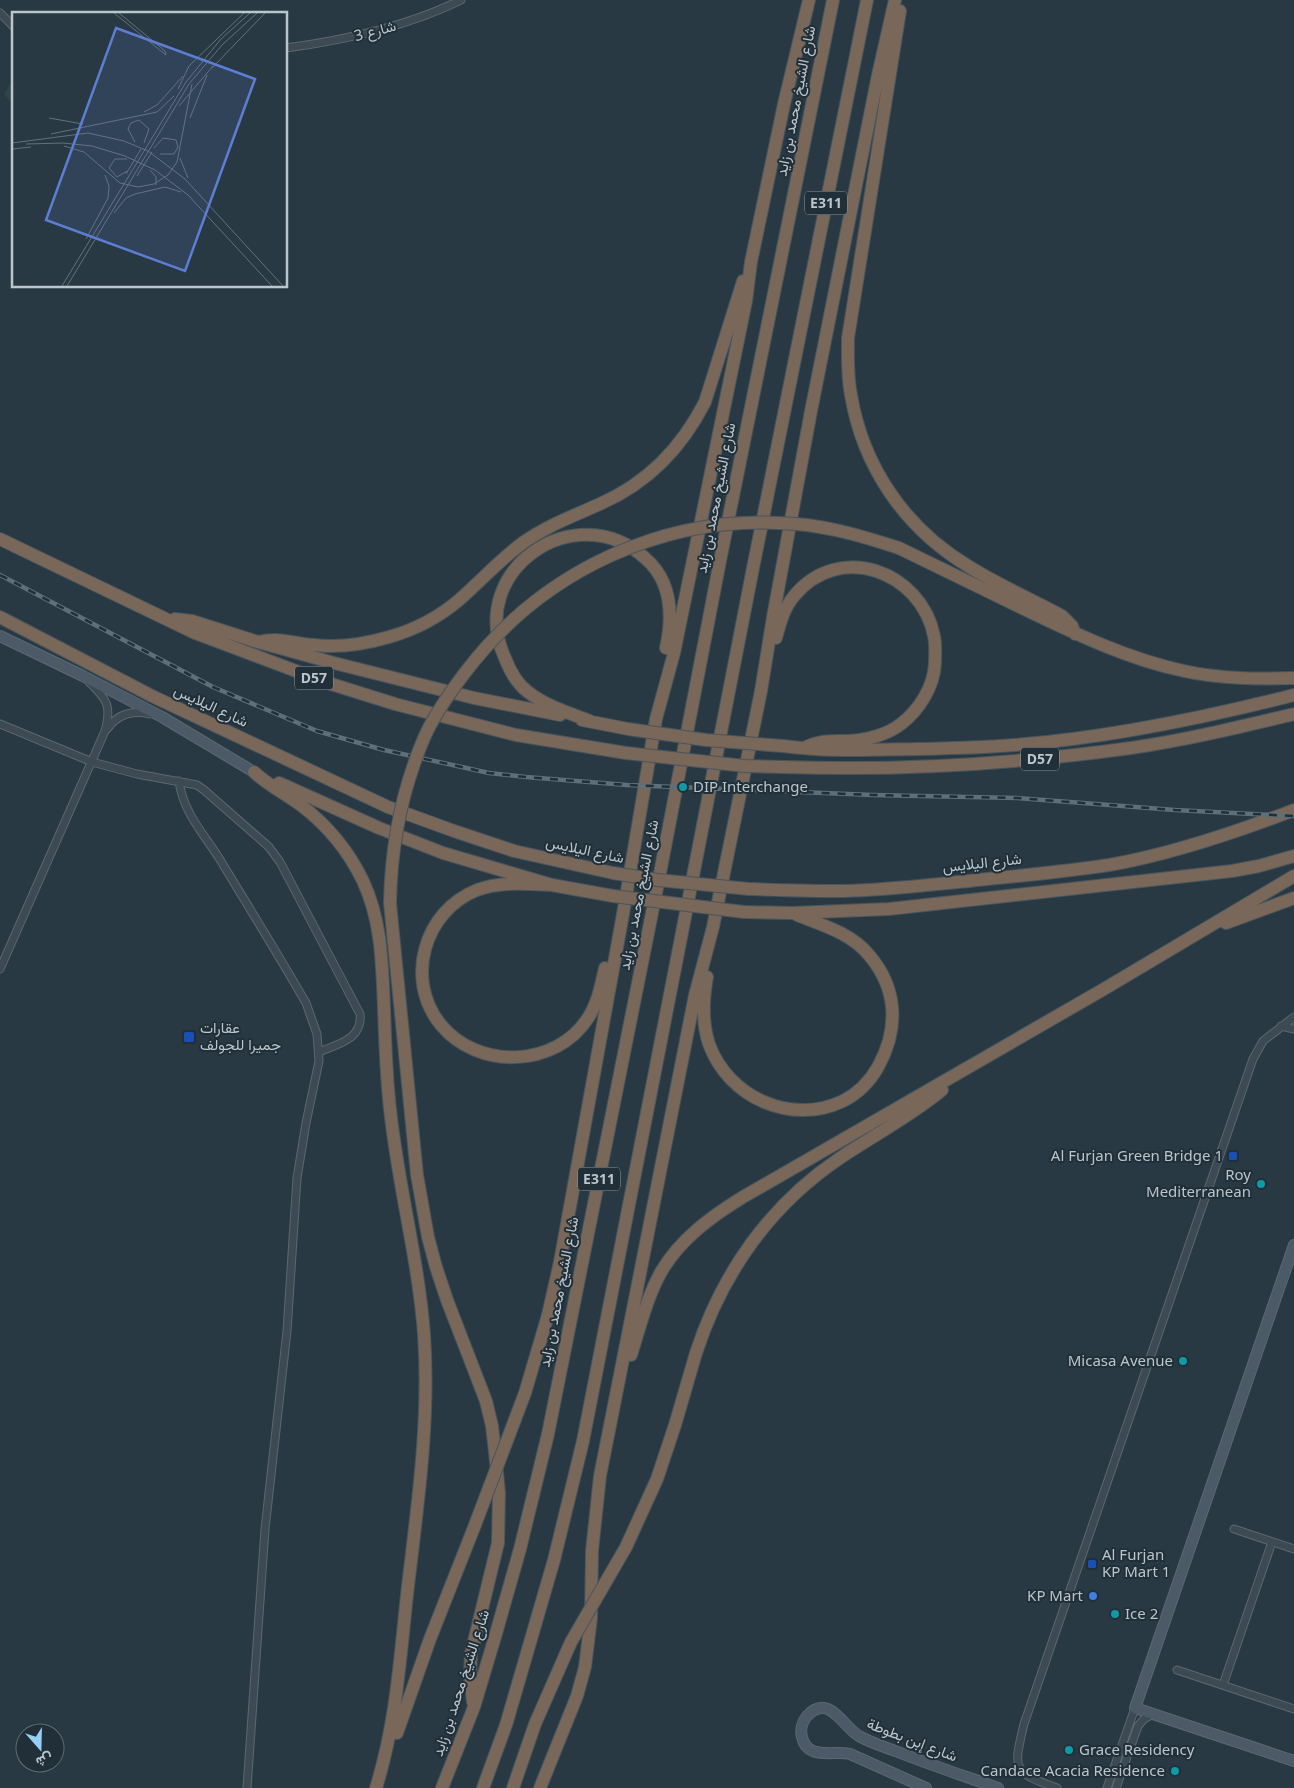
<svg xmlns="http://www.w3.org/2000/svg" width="1294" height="1788" font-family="'Noto Sans',Vazirmatn,sans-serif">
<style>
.grass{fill:url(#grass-tufts)}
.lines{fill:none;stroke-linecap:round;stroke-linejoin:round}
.street-casing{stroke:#5b6870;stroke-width:9}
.secondary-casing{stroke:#5b6870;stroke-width:12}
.highway-casing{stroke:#47555d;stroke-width:14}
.street{stroke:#3d4a53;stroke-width:7}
.secondary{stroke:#4b5a66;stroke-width:10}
.highway{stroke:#79675a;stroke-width:12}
.rail-casing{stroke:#5f6f7a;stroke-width:4.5}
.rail{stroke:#212f38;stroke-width:2.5;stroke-dasharray:8;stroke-linecap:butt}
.highway-bridge-casing{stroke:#47555d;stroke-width:14;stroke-linecap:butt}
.highway-bridge{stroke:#79675a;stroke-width:12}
.culture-dot{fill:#0f9aa8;stroke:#212f38;stroke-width:2}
.transit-dot{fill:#1a4fb4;stroke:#212f38;stroke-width:2}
.shop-dot{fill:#3f7fe0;stroke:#212f38;stroke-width:2}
.labels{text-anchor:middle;stroke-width:4;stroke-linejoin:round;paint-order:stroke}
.shield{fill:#212f38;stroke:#8c98a0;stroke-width:1}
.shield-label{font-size:14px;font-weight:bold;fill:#bac5cc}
.street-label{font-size:15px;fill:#bac5cc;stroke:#212f38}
.poi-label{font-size:15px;fill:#bac5cc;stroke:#212f38;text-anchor:start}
.inset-road{fill:none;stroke:#63717a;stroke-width:1}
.view{fill:#5c7ed3;fill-opacity:0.15;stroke:#5c7ed3;stroke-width:2.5}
.inset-edge{fill:none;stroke:#bac5cc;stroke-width:2.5}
</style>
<defs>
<pattern id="grass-tufts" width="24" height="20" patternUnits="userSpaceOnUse" patternTransform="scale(1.25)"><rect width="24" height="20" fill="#2c4643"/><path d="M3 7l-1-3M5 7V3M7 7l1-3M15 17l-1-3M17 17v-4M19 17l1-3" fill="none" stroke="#485f5d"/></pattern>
</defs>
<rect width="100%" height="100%" fill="#293943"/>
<path class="grass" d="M 14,78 L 14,99 L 11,103 L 4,94 Z"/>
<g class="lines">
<defs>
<path id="street" d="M 0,13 L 14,27
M 286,48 C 346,40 406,27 461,0
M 0,724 L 92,762 L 137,774 L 197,785 L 204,790 L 269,847 L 280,862 L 360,1014 C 363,1039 338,1044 319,1052
M 107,729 C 118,714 131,710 150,714
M 179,781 C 183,812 203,833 219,858 C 248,906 278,954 306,1003 L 317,1034 L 319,1061 L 306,1123 L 297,1178 L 287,1331 L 265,1529 L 247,1788
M 0,969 L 105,731 C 112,706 107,699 89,682
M 1281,1026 L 1294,1029
M 1234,1529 L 1294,1549
M 1177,1670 L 1294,1709
M 1223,1685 L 1272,1542
M 1057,1788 C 1012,1772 1013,1770 1024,1724 L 1253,1059 L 1263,1041 L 1294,1017
M 1107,1788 L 1135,1708
M 1116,1788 L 1138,1726 L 1144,1719 L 1153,1714"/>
<path id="secondary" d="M 0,636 L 83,676 L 162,717 L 254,772
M 1294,1245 L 1135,1708 L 1294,1761
M 926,1788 L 850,1754 C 834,1750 807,1761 802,1737 C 800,1730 802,1722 807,1716 C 829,1692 844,1728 859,1736 C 871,1743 885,1747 898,1752 C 931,1765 964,1776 998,1788"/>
<path id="highway" d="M 900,11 L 848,338 C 848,357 847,376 851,395 C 863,467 905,528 968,566 C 998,585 1031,599 1062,616 L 1072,626 L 1075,634
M 0,539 L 195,633 L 328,683 L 395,704 L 516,735 L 626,753
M 899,548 C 940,568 981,588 1022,608 C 1074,633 1127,659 1184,671 C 1220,679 1258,679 1294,678
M 0,617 L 152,696 L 388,807 L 454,831 L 514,851 L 613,873
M 175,619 L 192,621 L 258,642 L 334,663 L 474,698 L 560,715
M 776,638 C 780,623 784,608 794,596 C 839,541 921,571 934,636 C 936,645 935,654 935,663 C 934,687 919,710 901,724 C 885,736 866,740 847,741 C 832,741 820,740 806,747
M 258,642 C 281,637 291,643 314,645 C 339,648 365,644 389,637 C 414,630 439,617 459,600 C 481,581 500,559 524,542 C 548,525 576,515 602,503 C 649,482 682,447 705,402 L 743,281
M 582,720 L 628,729
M 590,721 C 569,713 546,706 528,692 C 517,684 510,671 505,658 C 465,571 575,495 645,558 C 672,581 673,616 666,648
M 783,746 C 827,752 872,750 916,749 C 949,748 982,748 1014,745 C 1108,738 1203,718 1294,695
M 783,767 C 899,771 1015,764 1131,748 C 1186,740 1240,727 1294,714
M 254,772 C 269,786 286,794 302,806 C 328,826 349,852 363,881 C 382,922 382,964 384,1008 C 385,1038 386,1069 389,1099 C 396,1178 418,1255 424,1334 C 430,1418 418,1502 408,1586 C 400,1656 397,1720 376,1788
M 279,783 L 379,828 L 443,853 L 552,885 L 613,896
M 552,885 C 528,884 501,881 477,890 C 424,911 404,980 441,1025 C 478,1070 556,1068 588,1018 C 598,1003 601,985 605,968
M 749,889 C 781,890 812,891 844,891 C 886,890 927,885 969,881 C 1016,876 1062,872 1109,865 C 1172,854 1234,833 1294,810
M 744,912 L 792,913 L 889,909 L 1232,871 L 1259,866 L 1294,856
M 1226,923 L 1294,898
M 707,977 C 703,999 702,1023 709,1044 C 728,1097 791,1126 843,1101 C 857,1094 870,1081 878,1067 C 899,1029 898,989 869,955 C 851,933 822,925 797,915
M 417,1175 L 428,1237 L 436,1267 L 447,1300 L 486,1401 L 492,1426 L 495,1452 L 499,1493 L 498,1543 L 471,1654 L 470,1676 L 473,1702
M 560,1262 L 623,914 L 656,719 L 674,653 L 727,394 L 746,301 L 751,262 L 784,104 L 809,0
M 696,1353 C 722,1273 770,1205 840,1158 C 874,1135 911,1116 942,1090
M 631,1355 C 640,1327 647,1297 661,1272 C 680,1239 712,1216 743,1197 L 1104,989 L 1294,876
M 397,1733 L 430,1639 L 475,1525
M 442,1788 L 474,1707 L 495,1637 L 520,1549 L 548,1434 L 661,868 L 720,561 L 833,0
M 483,1788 L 506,1725 L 554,1560 L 583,1441 L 753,568 L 867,0
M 513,1788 L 535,1724 L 571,1642
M 540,1788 L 577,1696 L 585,1667 L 591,1618 L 592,1551 L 600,1476 L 695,995 L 713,927 L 761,691 L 773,617 L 811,411 L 878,75 L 895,0"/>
</defs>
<use href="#street" class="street-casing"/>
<use href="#secondary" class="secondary-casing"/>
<use href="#highway" class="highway-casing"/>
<use href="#street" class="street"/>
<use href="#secondary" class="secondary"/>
<use href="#highway" class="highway"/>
<defs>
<path id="rail" d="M 0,575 L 213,687 L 317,731 L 384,750 L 489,773 L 526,777 L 627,785 L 873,795 L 1017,798 L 1175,810 L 1294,816"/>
</defs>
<use href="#rail" class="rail-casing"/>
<use href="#rail" class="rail"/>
<defs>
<path id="highway-bridge" d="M 628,729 L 706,740 L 783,746
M 626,753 L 745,766 L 783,767
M 613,873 L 658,880 L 749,889
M 613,896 L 744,912
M 417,1175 L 390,903 C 391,846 402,790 424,738 C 434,715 449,694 464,674 C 542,570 667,512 796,524 C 832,527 865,537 899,548
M 475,1525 L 525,1393 L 548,1315 L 560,1262
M 571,1642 L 626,1547 L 657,1479 L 675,1425 L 696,1353"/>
</defs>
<use href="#highway-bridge" class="highway-bridge-casing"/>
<use href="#highway-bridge" class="highway-bridge"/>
</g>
<g class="culture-dot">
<circle cx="683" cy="787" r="5"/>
<circle cx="1261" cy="1184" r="5"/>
<circle cx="1183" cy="1361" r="5"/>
<circle cx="1115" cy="1614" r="5"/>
<circle cx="1069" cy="1750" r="5"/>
<circle cx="1175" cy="1771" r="5"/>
</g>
<g class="transit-dot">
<rect x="183" y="1031" width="12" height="12" rx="2.5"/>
<rect x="1228" y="1151" width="10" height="10" rx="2.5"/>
<rect x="1087" y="1559" width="10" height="10" rx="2.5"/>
</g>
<circle class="shop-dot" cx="1093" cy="1596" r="5"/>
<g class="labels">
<g class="shield">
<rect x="805" y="191.5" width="42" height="23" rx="4"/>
<rect x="295" y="666.5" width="38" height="23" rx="4"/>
<rect x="1021" y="747.5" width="38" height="23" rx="4"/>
<rect x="578" y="1167.5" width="42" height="23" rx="4"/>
</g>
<g class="shield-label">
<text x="826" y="208">E311</text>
<text x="314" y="683">D57</text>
<text x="1040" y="764">D57</text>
<text x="599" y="1184">E311</text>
</g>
<g class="street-label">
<text transform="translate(375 31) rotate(-15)" y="5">شارع 3</text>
<text transform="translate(796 101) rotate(-79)" y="5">شارع الشيخ محمد بن زايد</text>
<text transform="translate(716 498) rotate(-79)" y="5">شارع الشيخ محمد بن زايد</text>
<text transform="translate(211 706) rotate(25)" y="5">شارع اليلايس</text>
<text transform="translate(585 850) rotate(12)" y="5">شارع اليلايس</text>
<text transform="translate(982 863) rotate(-6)" y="5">شارع اليلايس</text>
<text transform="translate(639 895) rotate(-79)" y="5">شارع الشيخ محمد بن زايد</text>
<text transform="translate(559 1292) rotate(-79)" y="5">شارع الشيخ محمد بن زايد</text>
<text transform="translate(461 1683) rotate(-72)" y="5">شارع الشيخ محمد بن زايد</text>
<text transform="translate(912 1740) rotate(21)" y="5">شارع إبن بطوطة</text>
</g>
<g class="poi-label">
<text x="693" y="792">DIP Interchange</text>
<text x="200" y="1033">عقارات<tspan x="200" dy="17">جميرا للجولف</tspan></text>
<text x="1223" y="1161" text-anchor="end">Al Furjan Green Bridge 1</text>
<text x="1251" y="1180" text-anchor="end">Roy<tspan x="1251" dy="17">Mediterranean</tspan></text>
<text x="1173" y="1366" text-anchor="end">Micasa Avenue</text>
<text x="1102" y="1560">Al Furjan<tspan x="1102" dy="17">KP Mart 1</tspan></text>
<text x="1083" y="1601" text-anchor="end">KP Mart</text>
<text x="1125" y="1619">Ice 2</text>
<text x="1079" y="1755">Grace Residency</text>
<text x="1165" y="1776" text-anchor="end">Candace Acacia Residence</text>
</g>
</g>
<g transform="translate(12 12)">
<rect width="275" height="275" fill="#293943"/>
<path class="inset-road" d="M 102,1 L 154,43 L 153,39 L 107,1M 200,56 L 253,1M 166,77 L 177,54 L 232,1M 167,94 L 201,54M 132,100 L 145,93 L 171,64M 37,106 L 71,112M 178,106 L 195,63M 39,122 L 145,100 L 162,84M 123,130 L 116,117 L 119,111 L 127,108 L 137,117 L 132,131M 0,131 L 76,121 L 112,129 L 136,139 L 173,167 L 271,274M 14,132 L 51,131 L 80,134 L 113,144 L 143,158 L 176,183 L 260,274M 52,134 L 72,140 L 108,171 L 126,175 L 142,172 L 156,163 L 165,150 L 180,72M 142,136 L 151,126 L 164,128 L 166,135 L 162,142 L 148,142M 0,137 L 19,135M 168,146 L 176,166M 115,147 L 103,147 L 97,156 L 105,165 L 115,159M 138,158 L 144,165 L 144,173M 114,162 L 129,137M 125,164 L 140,140M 102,201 L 114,186 L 123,182 L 153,175 L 169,180M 74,227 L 96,186 L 97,174 L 93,163M 50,274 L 174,70 L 209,27 L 238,1M 55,274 L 177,72 L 210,33 L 245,1"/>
<path class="view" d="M 104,16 L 243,67 L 173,259 L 34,208 Z"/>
<rect width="275" height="275" class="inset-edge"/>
</g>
<g transform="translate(40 1748) rotate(160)"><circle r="24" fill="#212f38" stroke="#5e6b73"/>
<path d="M0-4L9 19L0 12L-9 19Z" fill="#97cef5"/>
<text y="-8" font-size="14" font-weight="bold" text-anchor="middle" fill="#bac5cc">ش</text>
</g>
</svg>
